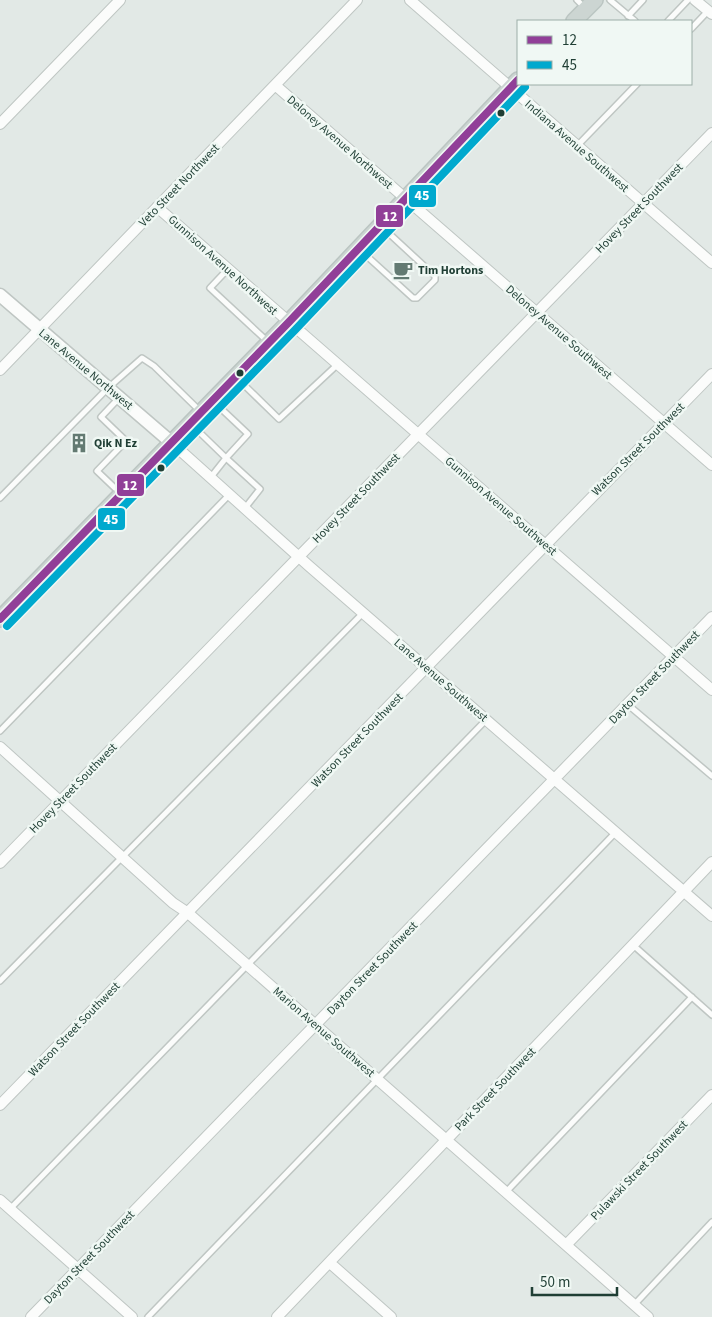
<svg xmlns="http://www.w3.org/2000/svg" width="712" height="1317" font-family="'Source Sans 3',sans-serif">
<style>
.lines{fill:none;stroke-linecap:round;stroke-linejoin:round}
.service-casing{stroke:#bfc6c3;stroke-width:8}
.minor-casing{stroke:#bfc6c3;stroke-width:12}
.tertiary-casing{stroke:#bfc6c3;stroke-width:15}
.primary-casing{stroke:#bbc5c2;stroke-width:18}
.service{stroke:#fbfcfb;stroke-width:5}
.minor{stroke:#fbfcfb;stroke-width:10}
.tertiary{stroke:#fbfcfb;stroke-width:12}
.primary{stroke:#ccd5d2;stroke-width:15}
.bus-1-casing{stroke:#f0f8f4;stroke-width:11}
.bus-2-casing{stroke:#f0f8f4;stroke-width:11}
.bus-1{stroke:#913f98;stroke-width:8}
.bus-2{stroke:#00a9ce;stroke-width:8}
.bus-dot{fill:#1f3e34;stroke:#f0f8f4;stroke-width:2}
.labels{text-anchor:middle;stroke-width:5;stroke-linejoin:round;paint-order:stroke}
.street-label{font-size:12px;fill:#1f3e34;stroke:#f0f8f4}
.poi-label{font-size:12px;font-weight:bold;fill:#1f3e34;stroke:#f0f8f4;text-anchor:start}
.line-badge{stroke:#f0f8f4;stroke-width:2}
.badge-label{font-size:14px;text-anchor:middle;font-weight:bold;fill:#fff}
</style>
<rect width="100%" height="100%" fill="#e2e9e6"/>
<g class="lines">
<defs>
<path id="service" d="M 577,0 L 584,7
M 610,0 L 635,21
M 628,16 L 643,0
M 668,21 L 688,0
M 691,29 L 708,11
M 577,146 L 637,84
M 359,249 L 413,298 L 417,298 L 435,280 L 435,276 L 382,227
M 228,269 L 210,288 L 267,341
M 238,379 L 279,419 L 337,365
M 119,398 L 101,417 L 126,441 L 97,471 L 119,492
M 191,424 L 226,458 L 248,434 L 214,402
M 211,477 L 226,458 L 260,489 L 245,508
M 0,498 L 108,388 L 142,358 L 154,366 L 201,412
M 627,704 L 712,776
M 0,731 L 230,494
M 633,945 L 712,1015
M 0,981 L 363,613
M 506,1192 L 692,997
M 10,1209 L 486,720
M 634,1305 L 712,1222
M 148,1317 L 616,832"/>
<path id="minor" d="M 410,0 L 712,263
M 695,0 L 712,14
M 275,85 L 712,465
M 0,124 L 120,0
M 157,207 L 712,690
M 0,370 L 357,0
M 172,443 L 309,566 L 712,916
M 0,747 L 173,903 L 188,913 L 648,1317
M 0,863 L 712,133
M 0,1105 L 712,374
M 0,1200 L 132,1317
M 566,1245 L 712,1095
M 330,1263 L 391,1317
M 31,1317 L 712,617
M 277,1317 L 712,862"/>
<path id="tertiary" d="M 0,295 L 172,443"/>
<path id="primary" d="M 574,21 L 595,0
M 0,619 L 288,323 L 518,80"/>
</defs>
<use href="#service" class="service-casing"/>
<use href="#minor" class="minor-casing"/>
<use href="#tertiary" class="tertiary-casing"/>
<use href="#primary" class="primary-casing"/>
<use href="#service" class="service"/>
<use href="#minor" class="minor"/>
<use href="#tertiary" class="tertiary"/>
<use href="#primary" class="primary"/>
<defs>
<path id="bus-1" d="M 0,619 L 288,323 L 518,80"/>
<path id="bus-2" d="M 7,626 L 295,330 L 525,87"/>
</defs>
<use href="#bus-1" class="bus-1-casing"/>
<use href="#bus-2" class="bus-2-casing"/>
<use href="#bus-1" class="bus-1"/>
<use href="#bus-2" class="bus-2"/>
</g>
<defs>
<symbol id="cafe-bare" viewBox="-9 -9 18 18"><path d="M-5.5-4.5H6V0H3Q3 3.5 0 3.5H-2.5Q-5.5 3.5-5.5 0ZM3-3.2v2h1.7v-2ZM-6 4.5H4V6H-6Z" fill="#637a72" stroke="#f0f8f4" stroke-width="2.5" paint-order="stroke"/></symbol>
<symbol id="building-bare" viewBox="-9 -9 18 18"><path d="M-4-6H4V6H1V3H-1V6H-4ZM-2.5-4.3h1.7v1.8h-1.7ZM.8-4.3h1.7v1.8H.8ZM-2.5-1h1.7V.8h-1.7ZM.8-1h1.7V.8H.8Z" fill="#637a72" stroke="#f0f8f4" stroke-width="2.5" paint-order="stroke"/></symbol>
</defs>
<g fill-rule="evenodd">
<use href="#cafe-bare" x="389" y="256" width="28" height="28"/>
<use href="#building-bare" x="65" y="429" width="28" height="28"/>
</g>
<g class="bus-dot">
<circle cx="501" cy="113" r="4.5"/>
<circle cx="240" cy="373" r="4.5"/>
<circle cx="161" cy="468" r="4.5"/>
</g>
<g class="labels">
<g class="street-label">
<text transform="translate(340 142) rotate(41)" y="4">Deloney Avenue Northwest</text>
<text transform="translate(577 146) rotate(41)" y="4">Indiana Avenue Southwest</text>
<text transform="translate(179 185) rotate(-46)" y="4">Veto Street Northwest</text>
<text transform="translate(639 208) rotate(-46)" y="4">Hovey Street Southwest</text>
<text transform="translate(223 265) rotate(42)" y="4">Gunnison Avenue Northwest</text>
<text transform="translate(559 332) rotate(41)" y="4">Deloney Avenue Southwest</text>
<text transform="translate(86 369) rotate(40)" y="4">Lane Avenue Northwest</text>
<text transform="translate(638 449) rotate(-45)" y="4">Watson Street Southwest</text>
<text transform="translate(356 498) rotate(-46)" y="4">Hovey Street Southwest</text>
<text transform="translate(501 506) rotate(41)" y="4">Gunnison Avenue Southwest</text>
<text transform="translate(654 677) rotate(-46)" y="4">Dayton Street Southwest</text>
<text transform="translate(441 680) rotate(41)" y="4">Lane Avenue Southwest</text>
<text transform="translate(357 740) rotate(-46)" y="4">Watson Street Southwest</text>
<text transform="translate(73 788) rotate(-46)" y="4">Hovey Street Southwest</text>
<text transform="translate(372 968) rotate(-46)" y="4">Dayton Street Southwest</text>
<text transform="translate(74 1029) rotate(-46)" y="4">Watson Street Southwest</text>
<text transform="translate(324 1032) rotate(41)" y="4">Marion Avenue Southwest</text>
<text transform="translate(495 1089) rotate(-46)" y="4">Park Street Southwest</text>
<text transform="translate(639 1170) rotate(-46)" y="4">Pulawski Street Southwest</text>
<text transform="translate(89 1257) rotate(-46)" y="4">Dayton Street Southwest</text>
</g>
<g class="poi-label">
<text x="418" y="274">Tim Hortons</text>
<text x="94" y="447">Qik N Ez</text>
</g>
</g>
<g class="line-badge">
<rect x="408" y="184" width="29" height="24" rx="5" fill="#00a9ce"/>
<rect x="375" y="204" width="29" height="24" rx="5" fill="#913f98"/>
<rect x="116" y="473" width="29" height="24" rx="5" fill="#913f98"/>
<rect x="97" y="507" width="29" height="24" rx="5" fill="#00a9ce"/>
</g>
<g class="badge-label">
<text x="422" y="200">45</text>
<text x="390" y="221">12</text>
<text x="130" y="490">12</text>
<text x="111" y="524">45</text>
</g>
<rect x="517" y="20" width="175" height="65" fill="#f0f8f4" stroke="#9caea7"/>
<rect x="527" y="36" width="25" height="8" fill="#913f98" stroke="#9caea7"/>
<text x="562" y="45" font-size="15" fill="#1f3e34">12</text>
<rect x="527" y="61" width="25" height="8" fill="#00a9ce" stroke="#9caea7"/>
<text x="562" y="70" font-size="15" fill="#1f3e34">45</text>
<path d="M532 1287v8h85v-8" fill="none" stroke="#1f3e34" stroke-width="2.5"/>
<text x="540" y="1287" font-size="15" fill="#1f3e34" stroke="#f0f8f4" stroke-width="4" paint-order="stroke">50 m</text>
</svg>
